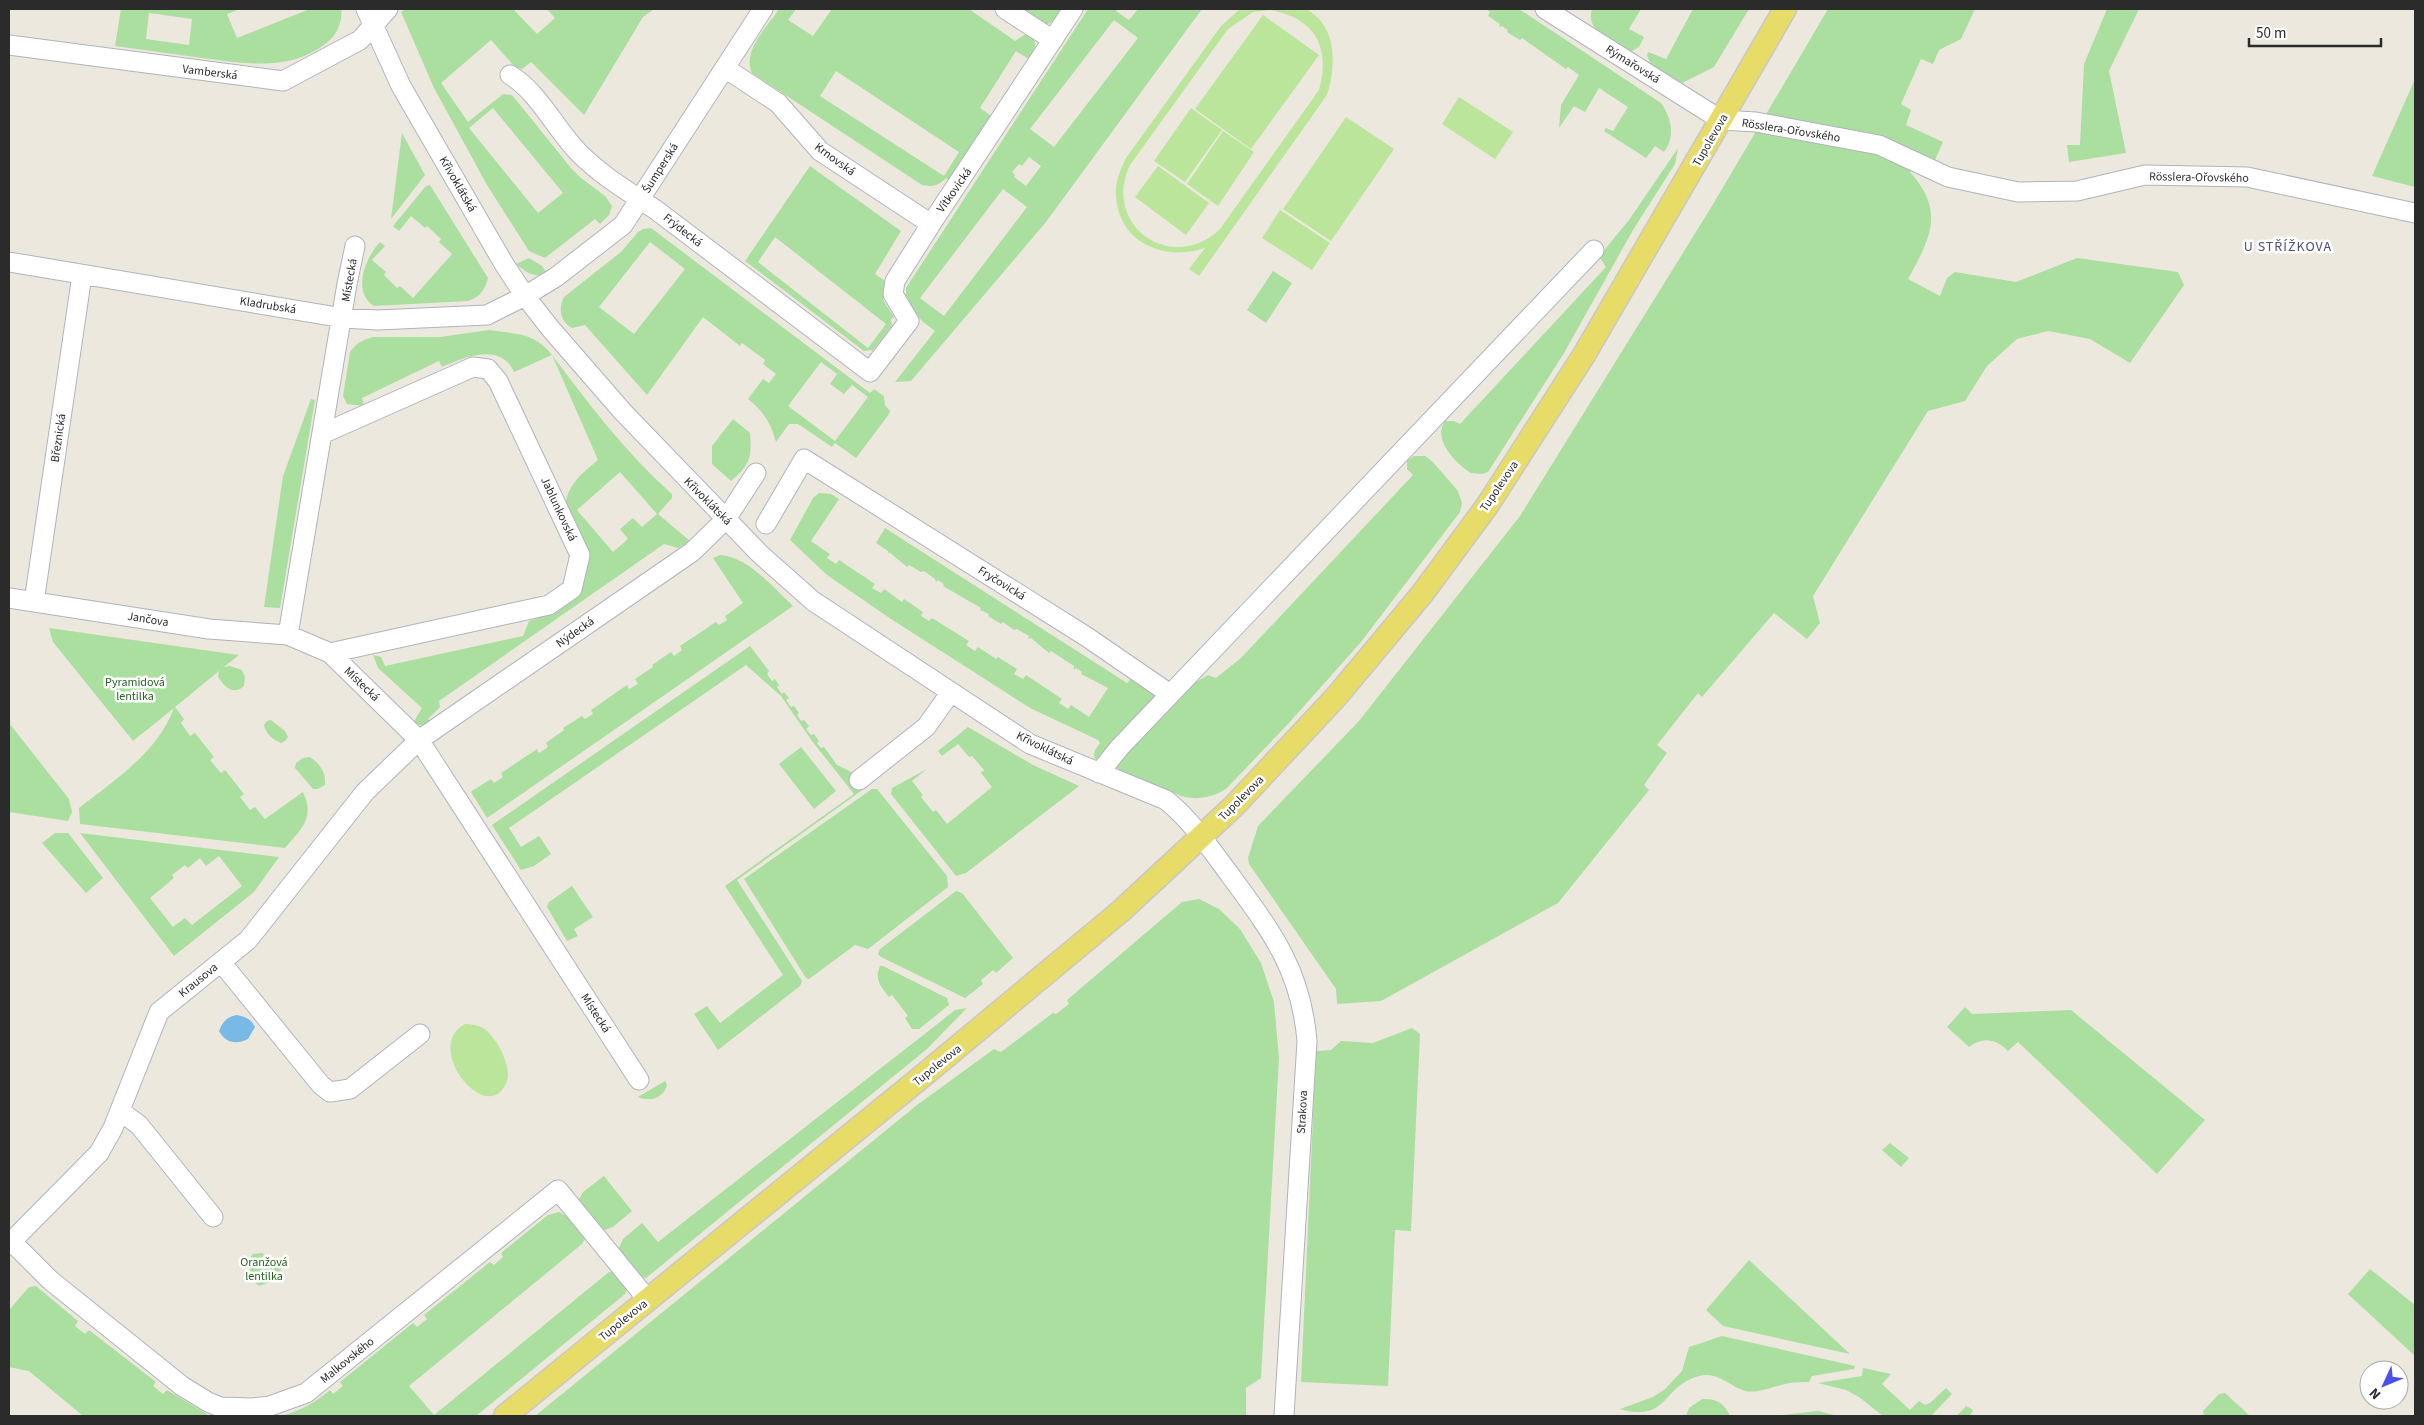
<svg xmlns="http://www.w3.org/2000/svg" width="2424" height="1425" font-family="'Source Sans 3',sans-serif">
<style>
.green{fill:#abdf9f;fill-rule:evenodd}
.pitch{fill:#bbe59b;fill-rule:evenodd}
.water{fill:#79b9e6}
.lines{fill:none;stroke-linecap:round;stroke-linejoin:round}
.minor-casing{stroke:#b2b2be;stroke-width:21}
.major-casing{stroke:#c8c8c8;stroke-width:25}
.minor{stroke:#fff;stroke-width:19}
.major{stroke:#e7dc68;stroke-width:22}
.labels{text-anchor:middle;stroke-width:5;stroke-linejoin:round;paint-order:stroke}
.street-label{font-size:12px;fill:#2b2b2b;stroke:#fff}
.park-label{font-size:12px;fill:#24641f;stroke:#fff}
.neighbourhood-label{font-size:14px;letter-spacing:1px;fill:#4e5079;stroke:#fff}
</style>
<rect width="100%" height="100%" fill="#ece8de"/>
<path class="green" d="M 121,9 L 240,9 L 227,14 L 237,38 L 310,9 L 341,9 C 343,19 338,32 330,40 C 292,74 240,63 195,57 C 168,53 142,50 115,46 ZM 149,13 L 192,19 L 189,45 L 146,39 Z
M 405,9 L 513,9 L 537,34 L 555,18 L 547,9 L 654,9 L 643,17 L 584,115 L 531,62 L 522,69 L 515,67 L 491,40 L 441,83 L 468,122 L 503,94 L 512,95 L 571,168 L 581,178 L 605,196 L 612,206 L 609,215 L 600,224 L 595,219 L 545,258 L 529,251 L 487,185 L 434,88 L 401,12 ZM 493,108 L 563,193 L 538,213 L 469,128 Z
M 779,9 L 796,9 L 788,20 L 813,36 L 832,9 L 969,9 L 1015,41 L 1029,32 C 1038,41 1036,50 1030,60 L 1016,51 L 980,108 L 993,117 L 950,181 L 946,178 C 938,186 933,187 922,185 L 752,73 C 742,51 767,27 779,9 ZM 836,71 L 959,152 L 944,176 L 820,96 Z
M 1021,9 L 1064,9 L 1057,19 L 1046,25 Z
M 1088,9 L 1118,9 L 1116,11 L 1129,20 L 1138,9 L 1202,9 L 1046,222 L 911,381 L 895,382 L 935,331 L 922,321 L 907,303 L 909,300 L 906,296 L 906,288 ZM 1114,20 L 1138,38 L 1054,147 L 1030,129 ZM 1029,157 L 1041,166 L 1026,186 L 1014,177 L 1015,175 L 1012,172 L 1019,164 L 1022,166 ZM 1003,189 L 1027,207 L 944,316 L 920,298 Z
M 1486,9 L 1519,9 L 1661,103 C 1671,117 1676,136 1664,152 L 1655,146 L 1646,158 L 1604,131 L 1606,128 L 1613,131 L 1628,107 L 1599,88 L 1585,112 L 1574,106 L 1559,128 L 1561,105 L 1579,75 L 1568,67 L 1566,69 L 1522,38 L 1520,40 L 1507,32 L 1508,30 L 1502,26 L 1499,27 L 1500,24 L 1488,16 L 1490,12 Z
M 1592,9 L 1641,9 L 1629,29 L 1644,37 L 1639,47 L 1632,51 L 1627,50 C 1611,40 1585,31 1592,9 Z
M 1693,9 L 1749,9 L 1714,67 L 1682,83 L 1652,66 L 1647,56 L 1648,52 L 1666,59 Z
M 1828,9 L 1975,9 L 1961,39 L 1939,50 L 1933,64 L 1921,59 L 1901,104 L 1911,110 L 1906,125 L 1943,142 L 1935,160 L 1918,152 L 1910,172 C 1945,211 1931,237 1908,279 L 1940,296 L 1947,278 L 1955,272 L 2016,282 L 2077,258 L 2178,272 L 2184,285 L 2130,363 L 2090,339 L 2048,331 L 2017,339 L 1987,366 L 1965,401 L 1928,411 L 1813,596 L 1820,623 L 1807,639 L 1774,613 L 1702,697 L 1698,693 L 1657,745 L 1667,753 L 1644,785 L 1649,790 L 1558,903 L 1381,1001 L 1337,1004 L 1336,989 L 1249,864 L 1248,858 L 1258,826 L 1359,721 L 1520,516 L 1712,206 Z
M 2107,9 L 2139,9 L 2109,71 L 2126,153 L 2069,162 L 2067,145 L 2080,145 L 2084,64 Z
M 2415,79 L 2415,187 L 2372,176 Z
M 402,133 L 425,175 L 391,219 Z
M 1678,148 L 1675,164 L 1633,230 L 1564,353 L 1488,472 L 1482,474 L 1471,473 C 1455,463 1432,439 1445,421 L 1454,421 L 1460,424 L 1606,267 L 1600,258 L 1601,254 L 1629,220 Z
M 810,166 L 901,231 L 875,274 L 885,281 L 883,300 L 894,317 L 891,319 L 892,326 L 873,350 L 864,351 L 745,261 ZM 775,237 L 886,324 L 868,348 L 758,262 Z
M 430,185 L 488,278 C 485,290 480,297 468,301 L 374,306 C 351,291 366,257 380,242 L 385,246 L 372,260 L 386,272 L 384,275 L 397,288 L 400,286 L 413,298 L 452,254 L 439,242 L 441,239 L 427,226 L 425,228 L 411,216 L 399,231 L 393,226 L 426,186 Z
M 651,228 L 870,393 L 874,389 L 884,396 L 885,405 L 890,411 L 889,414 L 856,458 L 835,443 L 832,447 L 798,424 L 789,424 L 776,442 C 771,423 763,411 748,399 L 763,379 L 769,383 L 776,374 L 763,364 L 765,360 L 742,343 L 740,346 L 703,317 L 647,395 L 585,325 L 572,328 C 560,321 558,309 564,297 L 621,252 L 638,232 L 643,229 ZM 650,242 L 685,269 L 634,334 L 599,307 ZM 821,362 L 837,374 L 830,384 L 844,394 L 852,385 L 868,397 L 835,441 L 788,406 Z
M 529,258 L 542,266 L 546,272 C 535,280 525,271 516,264 Z
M 1273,271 L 1292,283 L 1266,323 L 1247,310 Z
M 489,330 C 516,334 534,332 552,355 C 589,404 625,452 672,494 L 672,498 L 658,514 L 690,541 L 678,548 L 664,544 L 439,701 L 440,707 L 428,719 L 433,724 L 424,726 L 413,723 L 422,708 L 378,668 L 373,655 L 381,657 L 385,666 L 523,636 L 529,621 C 548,615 564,607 577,591 L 565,509 C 566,486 581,474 598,460 L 552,355 L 514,372 C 501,342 464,357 442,367 L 439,361 L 362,398 L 364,406 L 347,404 L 343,396 L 350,352 C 356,343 363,340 373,337 L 440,337 ZM 620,472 L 657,514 L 642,527 L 633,518 L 620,529 L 628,539 L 613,552 L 577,510 Z
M 311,399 L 315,400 L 280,608 L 264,607 L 283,476 Z
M 733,419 L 750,433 C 752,457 750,465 731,481 L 712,464 L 712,446 Z
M 1414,456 L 1425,456 L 1433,462 L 1458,491 L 1462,503 L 1460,512 L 1361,642 L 1288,724 L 1226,789 C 1213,797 1199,800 1184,797 L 1097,762 L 1094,756 L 1095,750 L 1100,743 L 1098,740 L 1030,708 L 891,619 L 827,575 L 790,540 L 813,498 L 819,493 L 831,494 L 839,499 L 811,541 L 830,554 L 827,558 L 836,564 L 839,560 L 875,584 L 872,588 L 881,593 L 884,589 L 902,602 L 904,599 L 923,612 L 921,616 L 929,621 L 932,618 L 969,641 L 966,645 L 975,651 L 978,647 L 996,659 L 998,657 L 1017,669 L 1014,674 L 1023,679 L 1026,675 L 1062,699 L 1059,703 L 1068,709 L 1071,705 L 1089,717 L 1108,688 L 1081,674 L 1082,672 L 1076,668 L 1074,670 L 1074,666 L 1051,651 L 1049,653 L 1031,638 L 1028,639 L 1029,636 L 1017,629 L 1014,630 L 1003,622 L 1001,624 L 988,616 L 989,614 L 980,610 L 981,608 L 943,586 L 944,584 L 938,580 L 936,582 L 935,579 L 924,571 L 921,572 L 909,565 L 907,567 L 889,552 L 888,554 L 888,551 L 876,543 L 885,528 L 1127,683 L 1131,679 L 1143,684 L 1191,685 L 1208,675 L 1216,678 L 1241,658 L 1413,475 L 1407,469 L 1407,461 Z
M 720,555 C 749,557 773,588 793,606 L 487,818 L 471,792 L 472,791 L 491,779 L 494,783 L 503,777 L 501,773 L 537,749 L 539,753 L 548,747 L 546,743 L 564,730 L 563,728 L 582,716 L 585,719 L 593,714 L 591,710 L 627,685 L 629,689 L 638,684 L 635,679 L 653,667 L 652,665 L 671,652 L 674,656 L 682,650 L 680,646 L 716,622 L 719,625 L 727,620 L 725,616 L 743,603 L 713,558 Z
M 49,628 L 239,655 L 224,667 L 230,666 L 242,670 L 245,677 L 244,686 C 233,696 225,687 218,677 L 219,671 L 175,707 L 184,719 L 181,723 L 190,736 L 195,733 L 214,757 L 210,760 L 221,773 L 225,770 L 244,794 L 240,797 L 250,810 L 255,807 L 265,819 L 303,792 C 315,817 302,829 285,848 L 80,824 L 79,808 C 116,779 157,753 174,708 L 133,741 L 53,642 Z
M 750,646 L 769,671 L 767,674 L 772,681 L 775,679 L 779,685 L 777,687 L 782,694 L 784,692 L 789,698 L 786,700 L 791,707 L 794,706 L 799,713 L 797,715 L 801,721 L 804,720 L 809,726 L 806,729 L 811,735 L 814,734 L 819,741 L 817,743 L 821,748 L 824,747 L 837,765 L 870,781 L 868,786 L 737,880 L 802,981 L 800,986 L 718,1050 L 694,1014 L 707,1006 L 720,1023 L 783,975 L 725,886 L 854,794 L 812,741 L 781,696 L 746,665 L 509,828 L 521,847 L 539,836 L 551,854 L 534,866 L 521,870 L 492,825 Z
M 271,720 L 285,731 L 288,737 L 285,741 L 281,743 C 272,739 266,734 264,725 L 267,721 Z
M 9,723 L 69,799 L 72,812 L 68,821 L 9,812 Z
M 968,727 L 1033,765 L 1079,786 L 966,873 L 956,876 L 891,794 L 892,788 L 927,769 L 912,781 L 923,795 L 921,797 L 933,812 L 936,810 L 947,824 L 992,787 L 981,773 L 984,770 L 972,756 L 969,757 L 958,744 L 942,756 L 938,751 Z
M 801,747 L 836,791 L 814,809 L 779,764 Z
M 310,757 C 320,764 326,772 325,785 L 318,789 L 313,789 L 295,768 L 296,763 L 303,758 Z
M 872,789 L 877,789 L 947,876 L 948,887 L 868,949 L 855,945 L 809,979 L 806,978 L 744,879 Z
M 55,833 L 68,833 L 103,878 L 86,893 L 42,843 Z
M 80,833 L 279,857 L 254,892 L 174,956 ZM 219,856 L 242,886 L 192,925 L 185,918 L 173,927 L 150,898 L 174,878 L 172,875 L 185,865 L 188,868 L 200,858 L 206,866 Z
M 572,886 L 593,917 L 574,929 L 578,936 L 567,941 L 547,907 L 549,902 Z
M 956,891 L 962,893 L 1013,958 L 996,973 L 993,970 L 981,980 L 983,984 L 965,998 L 881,957 L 878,954 L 880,949 Z
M 1199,899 L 1219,909 L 1240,929 L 1261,963 L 1274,1002 L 1279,1058 L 1261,1378 L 1246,1388 L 1246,1416 L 535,1416 L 917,1105 L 994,1049 L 1001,1052 L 1053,1013 L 1056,1014 L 1069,1004 L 1067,1000 L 1182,902 Z
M 880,966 L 883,966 L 947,998 L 949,1005 L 919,1029 L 912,1029 L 905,1018 L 908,1016 L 892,995 L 889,997 C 881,987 874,979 880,966 Z
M 1965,1007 L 1972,1014 L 2071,1010 L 2205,1120 L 2157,1174 L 2018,1042 L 2008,1051 C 1996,1039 1983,1036 1969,1047 L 1947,1027 Z
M 967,1008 L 927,1049 L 646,1278 L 641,1277 L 622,1257 L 619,1248 L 623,1239 L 642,1223 L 658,1242 L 931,1029 L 955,1010 Z
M 1412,1028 L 1420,1034 L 1411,1231 L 1395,1230 L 1388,1386 L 1301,1382 L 1316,1051 L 1331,1050 L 1341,1041 L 1373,1043 Z
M 665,1081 L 667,1085 C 663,1099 650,1102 638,1097 Z
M 1890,1143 L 1909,1158 L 1901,1167 L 1882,1150 Z
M 604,1176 L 632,1211 L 613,1227 L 605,1230 C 593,1224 583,1211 579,1199 L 583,1192 Z
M 559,1212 C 571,1218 580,1227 585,1239 L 582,1244 L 409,1386 L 434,1415 L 609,1272 C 618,1272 624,1283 627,1290 L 625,1294 L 476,1416 L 281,1416 C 300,1411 315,1403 330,1390 L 333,1394 L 343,1386 L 340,1382 L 413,1323 L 417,1327 L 427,1319 L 424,1315 L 490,1262 L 494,1265 L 503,1257 L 501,1253 L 548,1215 Z
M 261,1253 C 271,1256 280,1260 281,1271 L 271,1282 L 259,1286 L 252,1280 L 248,1260 L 253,1254 Z
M 1749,1260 L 1850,1354 L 1723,1326 L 1706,1310 Z
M 2370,1269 L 2415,1305 L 2415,1356 L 2348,1294 Z
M 36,1286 L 78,1321 L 75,1326 L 85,1334 L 89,1330 L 156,1382 L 153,1386 L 163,1394 L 167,1390 L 210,1416 L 83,1416 L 29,1371 L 9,1367 L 9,1310 L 29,1287 Z
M 1722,1336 L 1855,1366 L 1854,1369 L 1812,1376 L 1809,1382 C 1803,1382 1796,1382 1790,1383 C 1776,1385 1759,1394 1745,1391 C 1729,1386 1718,1371 1699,1376 C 1661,1386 1669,1423 1620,1409 L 1653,1397 L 1665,1389 L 1682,1371 L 1689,1347 Z
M 1863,1368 L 1891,1374 L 1882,1384 L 1910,1410 L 1919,1401 L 1925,1405 L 1930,1403 L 1946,1388 L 1952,1394 L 1931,1416 L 1883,1416 L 1859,1397 L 1846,1390 L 1818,1383 L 1862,1376 Z
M 2225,1393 L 2250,1416 L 2204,1415 L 2203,1411 L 2219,1394 Z
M 1702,1399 C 1715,1398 1725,1403 1730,1416 L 1686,1416 L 1689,1408 Z
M 1966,1406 L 1972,1409 L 1973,1411 L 1969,1416 L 1957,1416 Z
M 1818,1411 L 1838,1416 L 1773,1416 Z"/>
<path class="pitch" d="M 1240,9 L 1306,9 C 1338,26 1336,66 1327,95 L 1199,276 L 1189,269 L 1205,248 C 1164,262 1117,242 1116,194 C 1115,181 1121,169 1126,158 L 1221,26 ZM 1270,10 C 1315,18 1331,47 1319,90 L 1220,229 C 1173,275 1101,226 1130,165 L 1228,29 L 1253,12 Z
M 1263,15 L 1319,55 L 1251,149 L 1195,109 Z
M 1459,97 L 1513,132 L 1495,159 L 1442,124 Z
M 1191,108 L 1222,130 L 1185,182 L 1154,161 Z
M 1346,117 L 1394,149 L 1331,241 L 1283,209 Z
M 1223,131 L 1254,152 L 1218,206 L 1187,184 Z
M 1158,166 L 1209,203 L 1186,235 L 1135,197 Z
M 1280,210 L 1330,243 L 1312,270 L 1262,238 Z
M 465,1024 C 471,1024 477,1025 483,1028 C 496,1036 512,1066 507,1081 C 489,1130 421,1047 465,1024 Z"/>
<path class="water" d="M 237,1015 C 246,1017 251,1019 255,1027 L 248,1039 C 235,1045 226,1043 219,1031 C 223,1021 227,1017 237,1015 Z"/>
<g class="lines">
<defs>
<path id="minor" d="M 366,9 L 401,86 L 504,264 L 525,296 L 550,328 L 623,412 L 760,554 L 813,601 L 1030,744 L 1166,800 C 1192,821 1210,848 1230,875 C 1271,931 1301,969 1307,1041 L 1284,1416
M 1005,9 L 1053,40
M 1545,9 L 1721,120 L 1756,122 L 1879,145 L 1948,177 L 2018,192 L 2077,191 L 2145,175 L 2247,177 L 2415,213
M 9,45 L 283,81 L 360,40 L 388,9
M 725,68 L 778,103 L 820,151 L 931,224
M 510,75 C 538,91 556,130 579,153 C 602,176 629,192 656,210 L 870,372 L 909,321 L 893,294 L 895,281 L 931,224 L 1073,9
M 355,246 L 347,284 L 288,635 L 330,653 L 419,740 L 639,1080
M 9,262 L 343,318 L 378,320 L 487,315 L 525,296 L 556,277 L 623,225 L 763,9
M 322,434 L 473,367 L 488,369 L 498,381 L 580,555 L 572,589 L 549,605 L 330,653
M 766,524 L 804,459 L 1087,637 L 1170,694
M 9,598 L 209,629 L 288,635
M 34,602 L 82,275
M 1099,773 L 1120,747 L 1594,250
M 859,780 L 926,727 L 951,692
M 221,962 L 321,1085 L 330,1092 L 350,1089 L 420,1034
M 120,1111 L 139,1125 L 213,1217
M 9,1239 L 50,1280 L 182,1386 L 208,1402 L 220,1407 L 252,1408 L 270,1406 L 306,1393 L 558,1190 L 648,1300
M 12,1241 L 99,1153 L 113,1128 L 159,1012 L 248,940 L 365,792 L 419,740 L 692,552 L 726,519 L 756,473"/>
<path id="major" d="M 505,1416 L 919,1079 L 1121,911 L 1234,806 L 1336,697 L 1422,594 L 1487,506 L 1584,355 L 1785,9"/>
</defs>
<use href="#minor" class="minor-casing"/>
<use href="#major" class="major-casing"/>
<use href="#minor" class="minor"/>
<use href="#major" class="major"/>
</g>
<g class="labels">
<g class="street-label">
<text transform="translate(1633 64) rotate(32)" y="4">Rýmařovská</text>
<text transform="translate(210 72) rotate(7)" y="4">Vamberská</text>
<text transform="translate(1791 130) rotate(9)" y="4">Rösslera-Ořovského</text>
<text transform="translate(1710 140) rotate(-60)" y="4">Tupolevova</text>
<text transform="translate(835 159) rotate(36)" y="4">Krnovská</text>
<text transform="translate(660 168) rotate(-58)" y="4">Šumperská</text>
<text transform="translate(2199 177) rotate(1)" y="4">Rösslera-Ořovského</text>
<text transform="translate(458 184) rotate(60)" y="4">Křivoklátská</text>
<text transform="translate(954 190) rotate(-55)" y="4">Vítkovická</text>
<text transform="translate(683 230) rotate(38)" y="4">Frýdecká</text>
<text transform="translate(349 280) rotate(-80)" y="4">Místecká</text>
<text transform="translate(268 305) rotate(9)" y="4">Kladrubská</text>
<text transform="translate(58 438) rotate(-82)" y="4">Březnická</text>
<text transform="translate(1499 486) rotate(-56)" y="4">Tupolevova</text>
<text transform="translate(708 501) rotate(45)" y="4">Křivoklátská</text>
<text transform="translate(559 509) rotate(65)" y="4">Jablunkovská</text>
<text transform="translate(1002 583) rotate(32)" y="4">Fryčovická</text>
<text transform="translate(148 619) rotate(9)" y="4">Jančova</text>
<text transform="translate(575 632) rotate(-35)" y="4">Nýdecká</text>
<text transform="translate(362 684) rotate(44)" y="4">Místecká</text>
<text transform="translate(1045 748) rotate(26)" y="4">Křivoklátská</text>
<text transform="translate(1241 798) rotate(-45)" y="4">Tupolevova</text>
<text transform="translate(198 980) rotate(-39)" y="4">Krausova</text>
<text transform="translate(596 1013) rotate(57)" y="4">Místecká</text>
<text transform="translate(937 1065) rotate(-39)" y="4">Tupolevova</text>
<text transform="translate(1302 1112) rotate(-87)" y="4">Strakova</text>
<text transform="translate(623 1320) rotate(-39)" y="4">Tupolevova</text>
<text transform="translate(347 1360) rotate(-39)" y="4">Malkovského</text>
</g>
<g class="park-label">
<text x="135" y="686">Pyramidová<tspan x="135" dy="14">lentilka</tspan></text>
<text x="264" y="1266">Oranžová<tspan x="264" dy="14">lentilka</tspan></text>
</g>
<g class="neighbourhood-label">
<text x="2288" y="251">U STŘÍŽKOVA</text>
</g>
</g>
<rect width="2424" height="1425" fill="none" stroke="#2b2b2b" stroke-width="20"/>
<g transform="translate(2384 1385) rotate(226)"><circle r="24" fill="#ffffff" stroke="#aaaaaa"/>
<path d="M0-4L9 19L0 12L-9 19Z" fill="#4a50ee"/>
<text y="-8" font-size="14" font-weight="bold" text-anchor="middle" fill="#2b2b2b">N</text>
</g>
<path d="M2249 38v8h132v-8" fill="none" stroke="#2b2b2b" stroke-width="2.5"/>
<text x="2256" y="38" font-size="15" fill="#2b2b2b" stroke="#ffffff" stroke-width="4" paint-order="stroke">50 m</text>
</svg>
